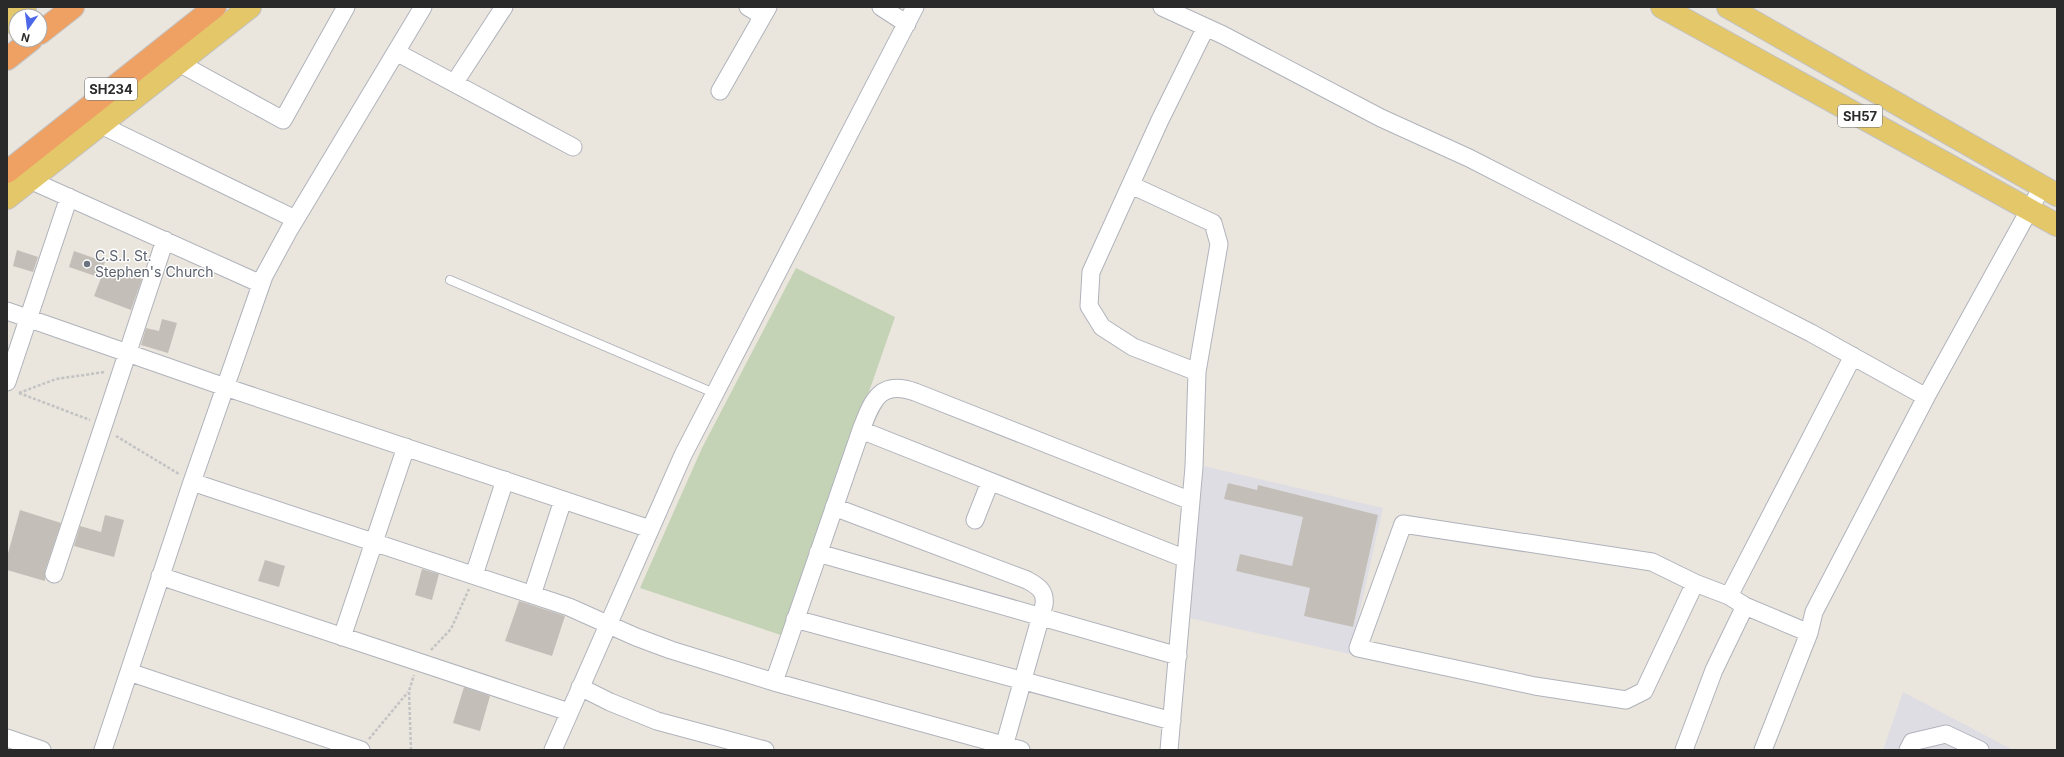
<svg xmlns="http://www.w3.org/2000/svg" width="2064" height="757" font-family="Inter,sans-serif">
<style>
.industrial{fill:#dfdde4}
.cemetery{fill:#c4d3b6}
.building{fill:#c3bfb8}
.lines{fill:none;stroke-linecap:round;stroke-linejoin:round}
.service-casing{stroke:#b0b3bc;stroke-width:10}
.minor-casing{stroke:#b0b3bc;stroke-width:19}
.primary-casing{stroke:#c3c3c3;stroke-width:24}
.motorway-casing{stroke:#c3c3c3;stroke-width:24}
.path{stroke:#c3c3c3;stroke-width:2.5;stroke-dasharray:3 2;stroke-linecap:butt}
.service{stroke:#fff;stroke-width:8}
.minor{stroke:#fff;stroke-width:17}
.primary{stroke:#e3c769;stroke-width:22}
.motorway{stroke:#efa063;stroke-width:22}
.worship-dot{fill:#6b7280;stroke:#fff;stroke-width:1.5}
.labels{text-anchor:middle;stroke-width:3;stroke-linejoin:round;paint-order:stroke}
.shield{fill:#fff;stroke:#6a6a6a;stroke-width:1}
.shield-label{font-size:13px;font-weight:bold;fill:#2a2a2a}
.worship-label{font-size:14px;fill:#5b616d;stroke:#fff;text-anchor:start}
</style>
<rect width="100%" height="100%" fill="#eae5dd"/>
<path class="industrial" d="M 1199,465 L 1383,508 L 1350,654 L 1189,618 Z
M 1903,692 L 2013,750 L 1883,750 Z"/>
<path class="cemetery" d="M 796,268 L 895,317 L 784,636 L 640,588 L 702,448 Z"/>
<path class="building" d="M 17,250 L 38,257 L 33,272 L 13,266 Z
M 74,251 L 105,262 L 103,266 L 142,279 L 131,310 L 94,296 L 101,278 L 69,267 Z
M 162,319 L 177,323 L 168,353 L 141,345 L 146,328 L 159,331 Z
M 1228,483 L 1257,490 L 1258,485 L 1378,515 L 1353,627 L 1304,616 L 1310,588 L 1236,571 L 1240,554 L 1292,566 L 1303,517 L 1224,499 Z
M 20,510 L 61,523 L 45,571 L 45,581 L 7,570 L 7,557 Z
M 105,515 L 124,520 L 114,557 L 74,546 L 80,526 L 101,532 Z
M 265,560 L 285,566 L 279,587 L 258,581 Z
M 422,569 L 439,574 L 432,600 L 415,595 Z
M 519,601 L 565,616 L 552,656 L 505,641 Z
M 464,687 L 490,696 L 480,731 L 453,723 Z"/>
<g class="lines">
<defs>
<path id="service" d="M 450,280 L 714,393"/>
<path id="minor" d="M 748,7 L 763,16
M 881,7 L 907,24
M 1162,7 L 1223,35 L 1381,118 L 1469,158 L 1811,333 L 1926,397
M 396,52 L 573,147
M 179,63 L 283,120 L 346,7
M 455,82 L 504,7
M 720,91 L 768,7
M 101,125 L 295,219
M 30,180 L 261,284
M 1131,185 L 1213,223 L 1219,244 L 1197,372 L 1194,467 L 1169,750
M 7,311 L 225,387 L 650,529
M 1197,372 L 1133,347 L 1102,327 L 1089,306 L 1091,272 L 1160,120 L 1206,27
M 7,382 L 69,197
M 861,430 L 1186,559
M 192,482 L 569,607 L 636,637 L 671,650 L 774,682 L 1021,750
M 834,507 L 1027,580 C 1038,586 1046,591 1044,605 L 1003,750
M 975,520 L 990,482
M 818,553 L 1178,656
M 54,574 L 165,240
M 474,575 L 505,480
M 160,576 L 569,712
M 1695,583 L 1644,691 L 1626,700 L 1535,686 L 1358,648 L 1403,524 L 1652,562 L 1695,583 L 1729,596 L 1745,606 L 1809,633
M 532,595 L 563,500
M 1729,596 L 1853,356
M 795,619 L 1172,721
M 342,637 L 406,447
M 129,672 L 361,750
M 774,682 L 861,430 C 872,402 879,379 915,392 L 1191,501
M 580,687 L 610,702 L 657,721 L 765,750
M 7,738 L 42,750
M 103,750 L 192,482 L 264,276 L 289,230 L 423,7
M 553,750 L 683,455 L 915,7
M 1684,750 L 1714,670 L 1745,606
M 1763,750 L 1809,633 L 1814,612 L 1926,397 L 2042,187
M 1908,750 L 1912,742 L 1946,734 L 1980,750"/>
<path id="primary" d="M 1662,7 L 2057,225
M 1728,7 L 2057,195
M 7,22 L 25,7
M 7,198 L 250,7"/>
<path id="motorway" d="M 40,33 L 73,7
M 7,59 L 31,40
M 7,172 L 215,7"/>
</defs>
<use href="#service" class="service-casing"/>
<use href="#minor" class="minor-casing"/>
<use href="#primary" class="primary-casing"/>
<use href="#motorway" class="motorway-casing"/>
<path class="path" d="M 19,393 L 90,420
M 19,393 L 56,379 L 105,372
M 116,436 L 179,474
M 431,650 L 451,629 L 469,589
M 369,739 L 408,692
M 411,750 L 409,691 L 414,675"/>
<use href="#service" class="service"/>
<use href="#minor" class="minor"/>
<use href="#primary" class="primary"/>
<use href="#motorway" class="motorway"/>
</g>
<circle class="worship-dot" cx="87" cy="264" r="4"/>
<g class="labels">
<g class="shield">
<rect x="85" y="78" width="52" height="22" rx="3"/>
<rect x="1838" y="105" width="44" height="22" rx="3"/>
</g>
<g class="shield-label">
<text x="111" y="94">SH234</text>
<text x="1860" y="121">SH57</text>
</g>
<g class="worship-label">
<text x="95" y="261">C.S.I. St.<tspan x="95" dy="16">Stephen's Church</tspan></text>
</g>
</g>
<rect width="2064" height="757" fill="none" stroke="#2a2a2a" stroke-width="16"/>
<g transform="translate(28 28) rotate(194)"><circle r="19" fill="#ffffff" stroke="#aaaaaa"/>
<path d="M0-3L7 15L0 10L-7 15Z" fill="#4c68e9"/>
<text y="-6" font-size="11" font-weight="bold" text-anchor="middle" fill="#2a2a2a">N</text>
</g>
</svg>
